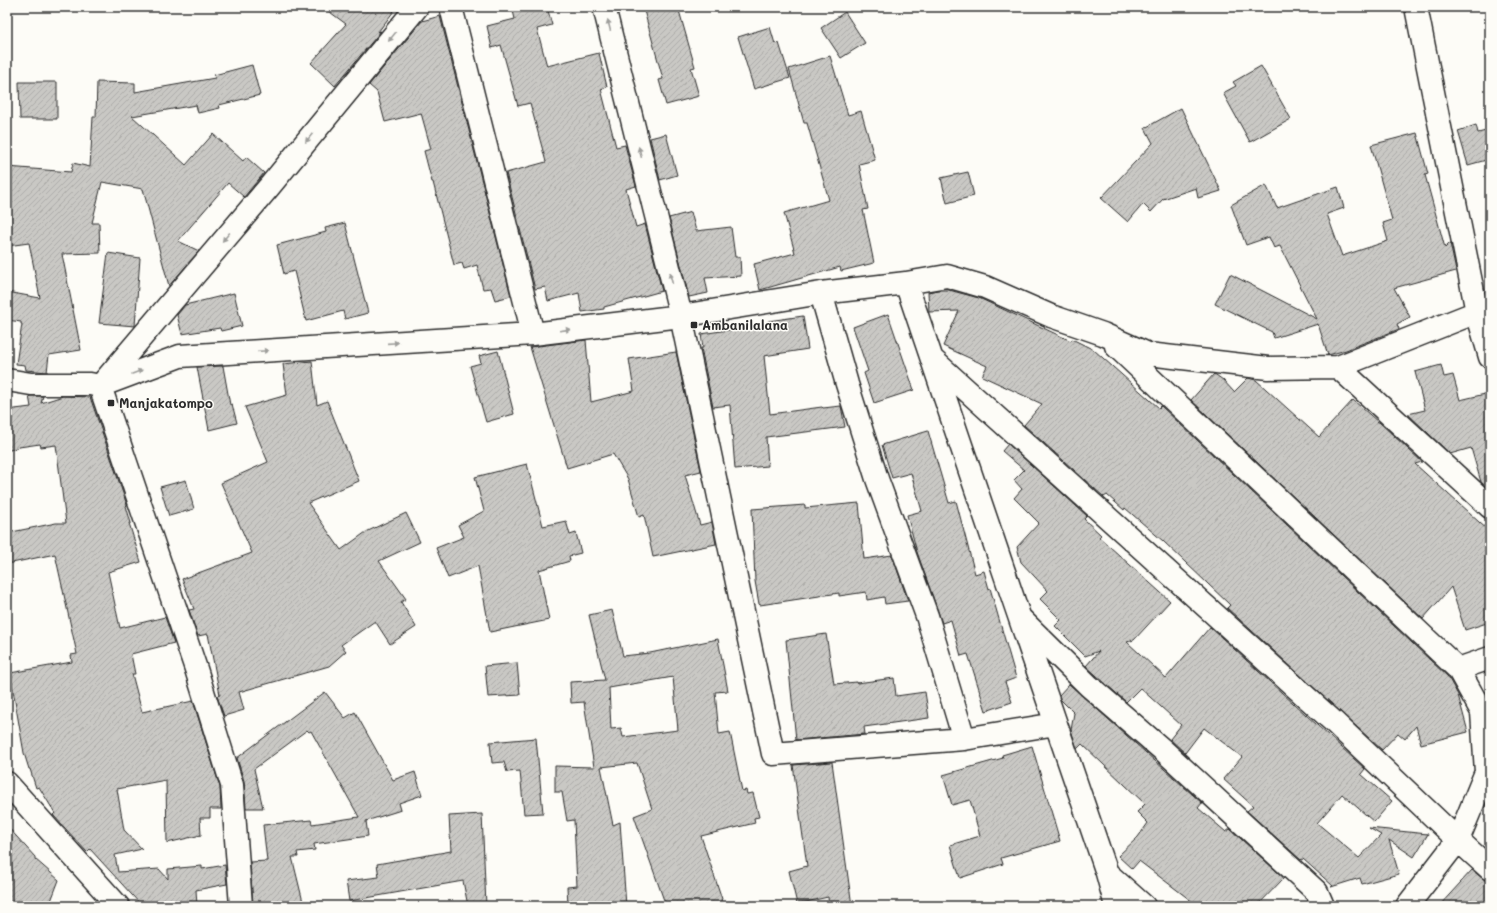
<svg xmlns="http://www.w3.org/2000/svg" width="1497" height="913" font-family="Mali,sans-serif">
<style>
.building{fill:url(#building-hatch);stroke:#2b2b2b;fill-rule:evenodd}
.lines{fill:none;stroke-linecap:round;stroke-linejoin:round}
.minor-casing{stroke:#2b2b2b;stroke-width:25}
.minor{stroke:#fdfcf7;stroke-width:22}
.oneway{fill:#9e9e9b}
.poi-dot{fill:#2b2b2b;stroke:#fdfcf7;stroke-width:1.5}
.labels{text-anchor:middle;stroke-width:3;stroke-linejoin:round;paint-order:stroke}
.poi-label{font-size:13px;font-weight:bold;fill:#2b2b2b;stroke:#fdfcf7;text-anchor:start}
</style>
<defs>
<pattern id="building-hatch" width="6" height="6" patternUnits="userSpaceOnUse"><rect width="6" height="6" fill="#c9c8c4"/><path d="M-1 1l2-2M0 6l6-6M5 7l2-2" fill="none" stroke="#adaca9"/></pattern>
</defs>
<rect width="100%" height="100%" fill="#fdfcf7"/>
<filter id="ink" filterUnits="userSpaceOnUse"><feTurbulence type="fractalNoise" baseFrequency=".025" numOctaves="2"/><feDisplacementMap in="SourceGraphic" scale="8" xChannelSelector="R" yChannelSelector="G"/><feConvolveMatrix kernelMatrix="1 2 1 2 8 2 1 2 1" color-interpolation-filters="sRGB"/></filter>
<g filter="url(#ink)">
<path class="building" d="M 323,7 L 397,7 L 378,32 L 381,31 L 335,86 L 311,63 L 346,24 Z
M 512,7 L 547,7 L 552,25 L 537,29 L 547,66 L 599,53 L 607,87 L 601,89 L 616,147 L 625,145 L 636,186 L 626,189 L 636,227 L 645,224 L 662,291 L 604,307 L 604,309 L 582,312 L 579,293 L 548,301 L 545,287 L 535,289 L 506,173 L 546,162 L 530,103 L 518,106 L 501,45 L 492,48 L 487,26 L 515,19 Z
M 643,7 L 678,7 L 695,67 L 691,68 L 699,96 L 666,105 L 659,80 L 663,79 Z
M 845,12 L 865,43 L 841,58 L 821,28 Z
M 440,16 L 511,296 L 495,300 L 491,288 L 483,289 L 477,265 L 464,269 L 462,263 L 454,265 L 433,182 L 432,182 L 424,151 L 431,149 L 421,113 L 385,122 L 377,92 L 369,85 L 422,21 Z
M 770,27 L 775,44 L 779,43 L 790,78 L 754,89 L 738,37 Z
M 830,56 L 848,115 L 861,111 L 875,160 L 859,164 L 868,209 L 863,210 L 874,263 L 841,271 L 840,267 L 760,290 L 754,264 L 795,253 L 784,213 L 829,200 L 807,123 L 804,123 L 789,69 Z
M 252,65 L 260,95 L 219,105 L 220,108 L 198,113 L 196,105 L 132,116 L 186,165 L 213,134 L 243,161 L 246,157 L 264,173 L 244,197 L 228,183 L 178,241 L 199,251 L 169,286 L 143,189 L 102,182 L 92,223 L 99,223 L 100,253 L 62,254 L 81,350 L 49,355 L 47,372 L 26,370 L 25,365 L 16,364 L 22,324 L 21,324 L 21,322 L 7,320 L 7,292 L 40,298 L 29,243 L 7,246 L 7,167 L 71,172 L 73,163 L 90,167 L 93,117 L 96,117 L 97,82 L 135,83 L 135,92 L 215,78 L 214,75 Z
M 1261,66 L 1291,119 L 1250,142 L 1223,93 L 1236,86 L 1233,82 Z
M 19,82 L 57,82 L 57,119 L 20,119 Z
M 1181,108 L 1221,191 L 1198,198 L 1196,188 L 1163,199 L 1151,212 L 1143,204 L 1128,222 L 1101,198 L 1153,143 L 1145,128 Z
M 1476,125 L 1478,133 L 1486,131 L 1490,146 L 1490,159 L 1468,165 L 1458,131 Z
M 1417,133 L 1428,174 L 1425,175 L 1445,248 L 1450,243 L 1456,271 L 1394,288 L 1410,317 L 1397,324 L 1399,329 L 1346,350 L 1328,355 L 1318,324 L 1274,338 L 1272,332 L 1215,304 L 1230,274 L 1317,319 L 1280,246 L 1274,248 L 1269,237 L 1246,245 L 1231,205 L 1266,185 L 1277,208 L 1338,187 L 1344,208 L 1327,214 L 1342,256 L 1388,241 L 1383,223 L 1392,220 L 1371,145 Z
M 666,134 L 677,175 L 660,180 L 650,138 Z
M 968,172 L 974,196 L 947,203 L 941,178 Z
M 691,212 L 696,231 L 731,227 L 735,257 L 740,257 L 741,276 L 705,278 L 708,293 L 689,297 L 669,218 Z
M 345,223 L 368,313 L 345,319 L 343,311 L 306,321 L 294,271 L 284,274 L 277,245 L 326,232 L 325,228 Z
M 108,253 L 140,258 L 135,326 L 99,323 Z
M 938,290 L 949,290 L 979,298 L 1071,341 L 1072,339 L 1094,350 L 1159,408 L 1161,406 L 1448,677 L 1458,695 L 1468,732 L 1421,744 L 1416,726 L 1405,739 L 1398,733 L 1382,750 L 1227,608 L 1230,605 L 1163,541 L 1125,508 L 1124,510 L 1107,495 L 1104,497 L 1024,425 L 1042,404 L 982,376 L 987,366 L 943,346 L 959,311 L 929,312 L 928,292 Z
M 234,293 L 242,326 L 221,331 L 220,328 L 182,334 L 177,315 L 185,305 Z
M 888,314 L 914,390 L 874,403 L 864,373 L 868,371 L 853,327 Z
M 803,316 L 808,349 L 764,356 L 770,414 L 822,407 L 823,408 L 841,406 L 845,427 L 766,437 L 768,466 L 735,469 L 730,405 L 713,407 L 701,348 L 703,348 L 701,334 L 769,324 L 768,321 Z
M 586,340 L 591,402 L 634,391 L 629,359 L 676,352 L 701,471 L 685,475 L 700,525 L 712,522 L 716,544 L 653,557 L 644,515 L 639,517 L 628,479 L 613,454 L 567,468 L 530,347 Z
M 498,351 L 514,414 L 486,422 L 470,366 L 481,363 L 479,356 Z
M 312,361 L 317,405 L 327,401 L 359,481 L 308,503 L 341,550 L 366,532 L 406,513 L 420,542 L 379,561 L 406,599 L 401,602 L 416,627 L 390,644 L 375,621 L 341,645 L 346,651 L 329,666 L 239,692 L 244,710 L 224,716 L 217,696 L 220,695 L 208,634 L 198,636 L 189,610 L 194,609 L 182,579 L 252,553 L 221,483 L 268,462 L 245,407 L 287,395 L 283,364 Z
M 1441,365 L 1444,377 L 1453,375 L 1460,400 L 1485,394 L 1490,414 L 1490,490 L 1481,482 L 1471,448 L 1450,454 L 1408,414 L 1425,410 L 1415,372 Z
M 223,366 L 230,405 L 232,404 L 237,423 L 209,430 L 197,367 Z
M 1214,374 L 1216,375 L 1223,380 L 1234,392 L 1248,378 L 1256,380 L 1319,437 L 1353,400 L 1378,422 L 1379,422 L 1422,462 L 1415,464 L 1490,532 L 1490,622 L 1465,630 L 1451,587 L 1423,619 L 1191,400 Z
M 29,396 L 43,396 L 41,403 L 63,396 L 90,397 L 127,505 L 126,506 L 131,523 L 129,523 L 141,562 L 108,572 L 120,628 L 165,617 L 174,643 L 131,654 L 135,674 L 132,674 L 142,712 L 193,701 L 220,787 L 221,809 L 210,809 L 210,818 L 200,818 L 201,835 L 167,843 L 166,780 L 117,789 L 124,830 L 142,849 L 115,855 L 118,872 L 159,869 L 168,879 L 168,869 L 202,866 L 202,869 L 225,865 L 227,884 L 196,890 L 197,906 L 142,906 L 90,849 L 87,852 L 53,815 L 55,813 L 39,787 L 36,788 L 30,769 L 29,769 L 24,753 L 10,673 L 72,662 L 71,655 L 77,654 L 55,554 L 7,564 L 7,533 L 56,523 L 66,523 L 56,445 L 41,447 L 40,444 L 19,447 L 7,451 L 7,410 L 31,407 Z
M 928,431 L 949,503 L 956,501 L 975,574 L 984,571 L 989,589 L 990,588 L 1016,678 L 1005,682 L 1012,702 L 986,711 L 968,654 L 961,656 L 951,620 L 942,623 L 917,552 L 907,515 L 922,511 L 911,473 L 892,478 L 882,445 Z
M 1008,444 L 1087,516 L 1084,519 L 1101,535 L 1099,537 L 1170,601 L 1134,640 L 1127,642 L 1166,678 L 1210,627 L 1365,769 L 1361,774 L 1392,801 L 1374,822 L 1342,794 L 1317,823 L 1359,858 L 1381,835 L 1369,828 L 1428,834 L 1414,857 L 1389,840 L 1399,874 L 1362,884 L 1360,878 L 1331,887 L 1333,886 L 1303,859 L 1301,860 L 1247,811 L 1253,806 L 1223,779 L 1242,757 L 1204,728 L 1185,753 L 1170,739 L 1181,725 L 1140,688 L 1126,702 L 1086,666 L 1099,651 L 1085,656 L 1055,626 L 1061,620 L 1040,599 L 1048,591 L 1021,562 L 1017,547 L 1039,523 L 1014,498 L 1022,489 L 1014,480 L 1024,470 L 1002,451 Z
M 527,464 L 543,526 L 566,521 L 570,535 L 576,533 L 581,553 L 569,556 L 570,561 L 539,570 L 549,620 L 490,632 L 478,566 L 448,578 L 436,548 L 464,537 L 458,525 L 484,511 L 475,477 Z
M 186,480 L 194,509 L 169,516 L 160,487 Z
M 859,503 L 864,559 L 892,555 L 908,601 L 885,604 L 884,597 L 867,600 L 866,592 L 839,596 L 839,593 L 760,605 L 759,604 L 755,581 L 752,509 L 805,505 L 805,508 Z
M 612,610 L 623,656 L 650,653 L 718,639 L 728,691 L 715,692 L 719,734 L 730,732 L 742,791 L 746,790 L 747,794 L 753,793 L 759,817 L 754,818 L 755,823 L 701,836 L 722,899 L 721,900 L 723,906 L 666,906 L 634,816 L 652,809 L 637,763 L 601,767 L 613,825 L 620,822 L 626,906 L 586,906 L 586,904 L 568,905 L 567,887 L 577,886 L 574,820 L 567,821 L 562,792 L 555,792 L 555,766 L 594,767 L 584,702 L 571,703 L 570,682 L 605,680 L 589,615 ZM 673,677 L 678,730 L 623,737 L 621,728 L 611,729 L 609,688 Z
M 826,634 L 834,684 L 857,682 L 857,683 L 894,678 L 896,696 L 925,692 L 929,718 L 864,727 L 865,734 L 796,740 L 786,640 Z
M 517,663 L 520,695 L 488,697 L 485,666 Z
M 1069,684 L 1202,803 L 1198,808 L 1226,832 L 1230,829 L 1284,878 L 1257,906 L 1198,906 L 1139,861 L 1132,869 L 1118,856 L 1138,837 L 1148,823 L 1137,812 L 1145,804 L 1082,744 L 1077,749 L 1071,730 L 1074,713 L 1060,699 L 1059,695 Z
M 325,692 L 345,718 L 355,712 L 393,780 L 415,772 L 422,795 L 399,803 L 401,810 L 366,821 L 368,836 L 314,844 L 315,850 L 297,852 L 298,857 L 292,857 L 304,906 L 253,906 L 250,862 L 267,861 L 263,825 L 311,820 L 312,824 L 359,817 L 311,731 L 309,732 L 307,730 L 254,769 L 263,808 L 246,808 L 244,781 L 237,758 Z
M 536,738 L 543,813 L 524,814 L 520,771 L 507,772 L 504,762 L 492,763 L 490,742 Z
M 1032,746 L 1060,841 L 1001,858 L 1003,864 L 960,878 L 950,845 L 980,836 L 970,800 L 952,805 L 943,775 L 1003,758 L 1002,755 Z
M 832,762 L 852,906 L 829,906 L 828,897 L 797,904 L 789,871 L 807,866 L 793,765 Z
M 482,814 L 486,906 L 468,906 L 463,881 L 349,901 L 346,881 L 379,877 L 377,864 L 451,851 L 449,816 Z
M 7,826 L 35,857 L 35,859 L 59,880 L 49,906 L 32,906 L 29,903 L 7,905 Z
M 1472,870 L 1482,878 L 1490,881 L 1490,906 L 1439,906 Z"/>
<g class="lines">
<defs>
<path id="minor" d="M 451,7 L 533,334
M 604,7 L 681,316 L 773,754 L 964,739 L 1056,724
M 1416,7 L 1477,312 L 1490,357
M 906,283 C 973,479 1039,677 1107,873 L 1116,906
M 821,293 L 847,384 L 877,479 L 927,616 L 964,739
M 1116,346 L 1458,669 L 1482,712 L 1486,772 L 1458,840 L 1407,906
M 932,359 L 1335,723 L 1458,840 L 1490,869
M 1338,367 L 1490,507
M 7,380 L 31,384 L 90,384 L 100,386 L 180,356 L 533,334 L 681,316 L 821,293 L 906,283 L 947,276 L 985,287 L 1051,316 L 1103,334 L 1148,354 L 1268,368 L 1338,367 L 1477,312 L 1490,308
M 101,385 L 269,187 L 417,7
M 100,386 L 196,669 L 232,785 L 241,906
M 1022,620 L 1089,686 L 1164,751 L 1317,892 L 1323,906
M 1458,669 L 1490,658
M 7,783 L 118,906
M 1107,873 L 1144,906"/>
</defs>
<use href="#minor" class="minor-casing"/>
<use href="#minor" class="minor"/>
</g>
<defs><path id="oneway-solid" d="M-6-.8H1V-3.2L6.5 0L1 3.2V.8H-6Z"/></defs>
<g class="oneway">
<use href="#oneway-solid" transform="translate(609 25) rotate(-104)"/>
<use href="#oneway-solid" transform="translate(392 37) rotate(129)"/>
<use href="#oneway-solid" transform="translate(309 138) rotate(129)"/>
<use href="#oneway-solid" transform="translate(640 152) rotate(-104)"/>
<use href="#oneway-solid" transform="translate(226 237) rotate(130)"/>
<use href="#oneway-solid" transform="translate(671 278) rotate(-104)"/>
<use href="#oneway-solid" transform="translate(565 330) rotate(-7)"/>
<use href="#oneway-solid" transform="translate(393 343) rotate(-4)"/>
<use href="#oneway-solid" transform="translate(263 351) rotate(-4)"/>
<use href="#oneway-solid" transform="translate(137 372) rotate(-21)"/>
</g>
</g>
<g class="poi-dot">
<rect x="690" y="321" width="8" height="8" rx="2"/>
<rect x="107" y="399" width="8" height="8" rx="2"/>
</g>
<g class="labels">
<g class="poi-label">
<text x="702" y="330">Ambanilalana</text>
<text x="119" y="408">Manjakatompo</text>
</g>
</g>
<rect width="1497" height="913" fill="none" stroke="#fdfcf7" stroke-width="24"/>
<rect x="12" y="12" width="1473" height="889" fill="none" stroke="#2b2b2b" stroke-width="1.5" filter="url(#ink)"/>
</svg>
